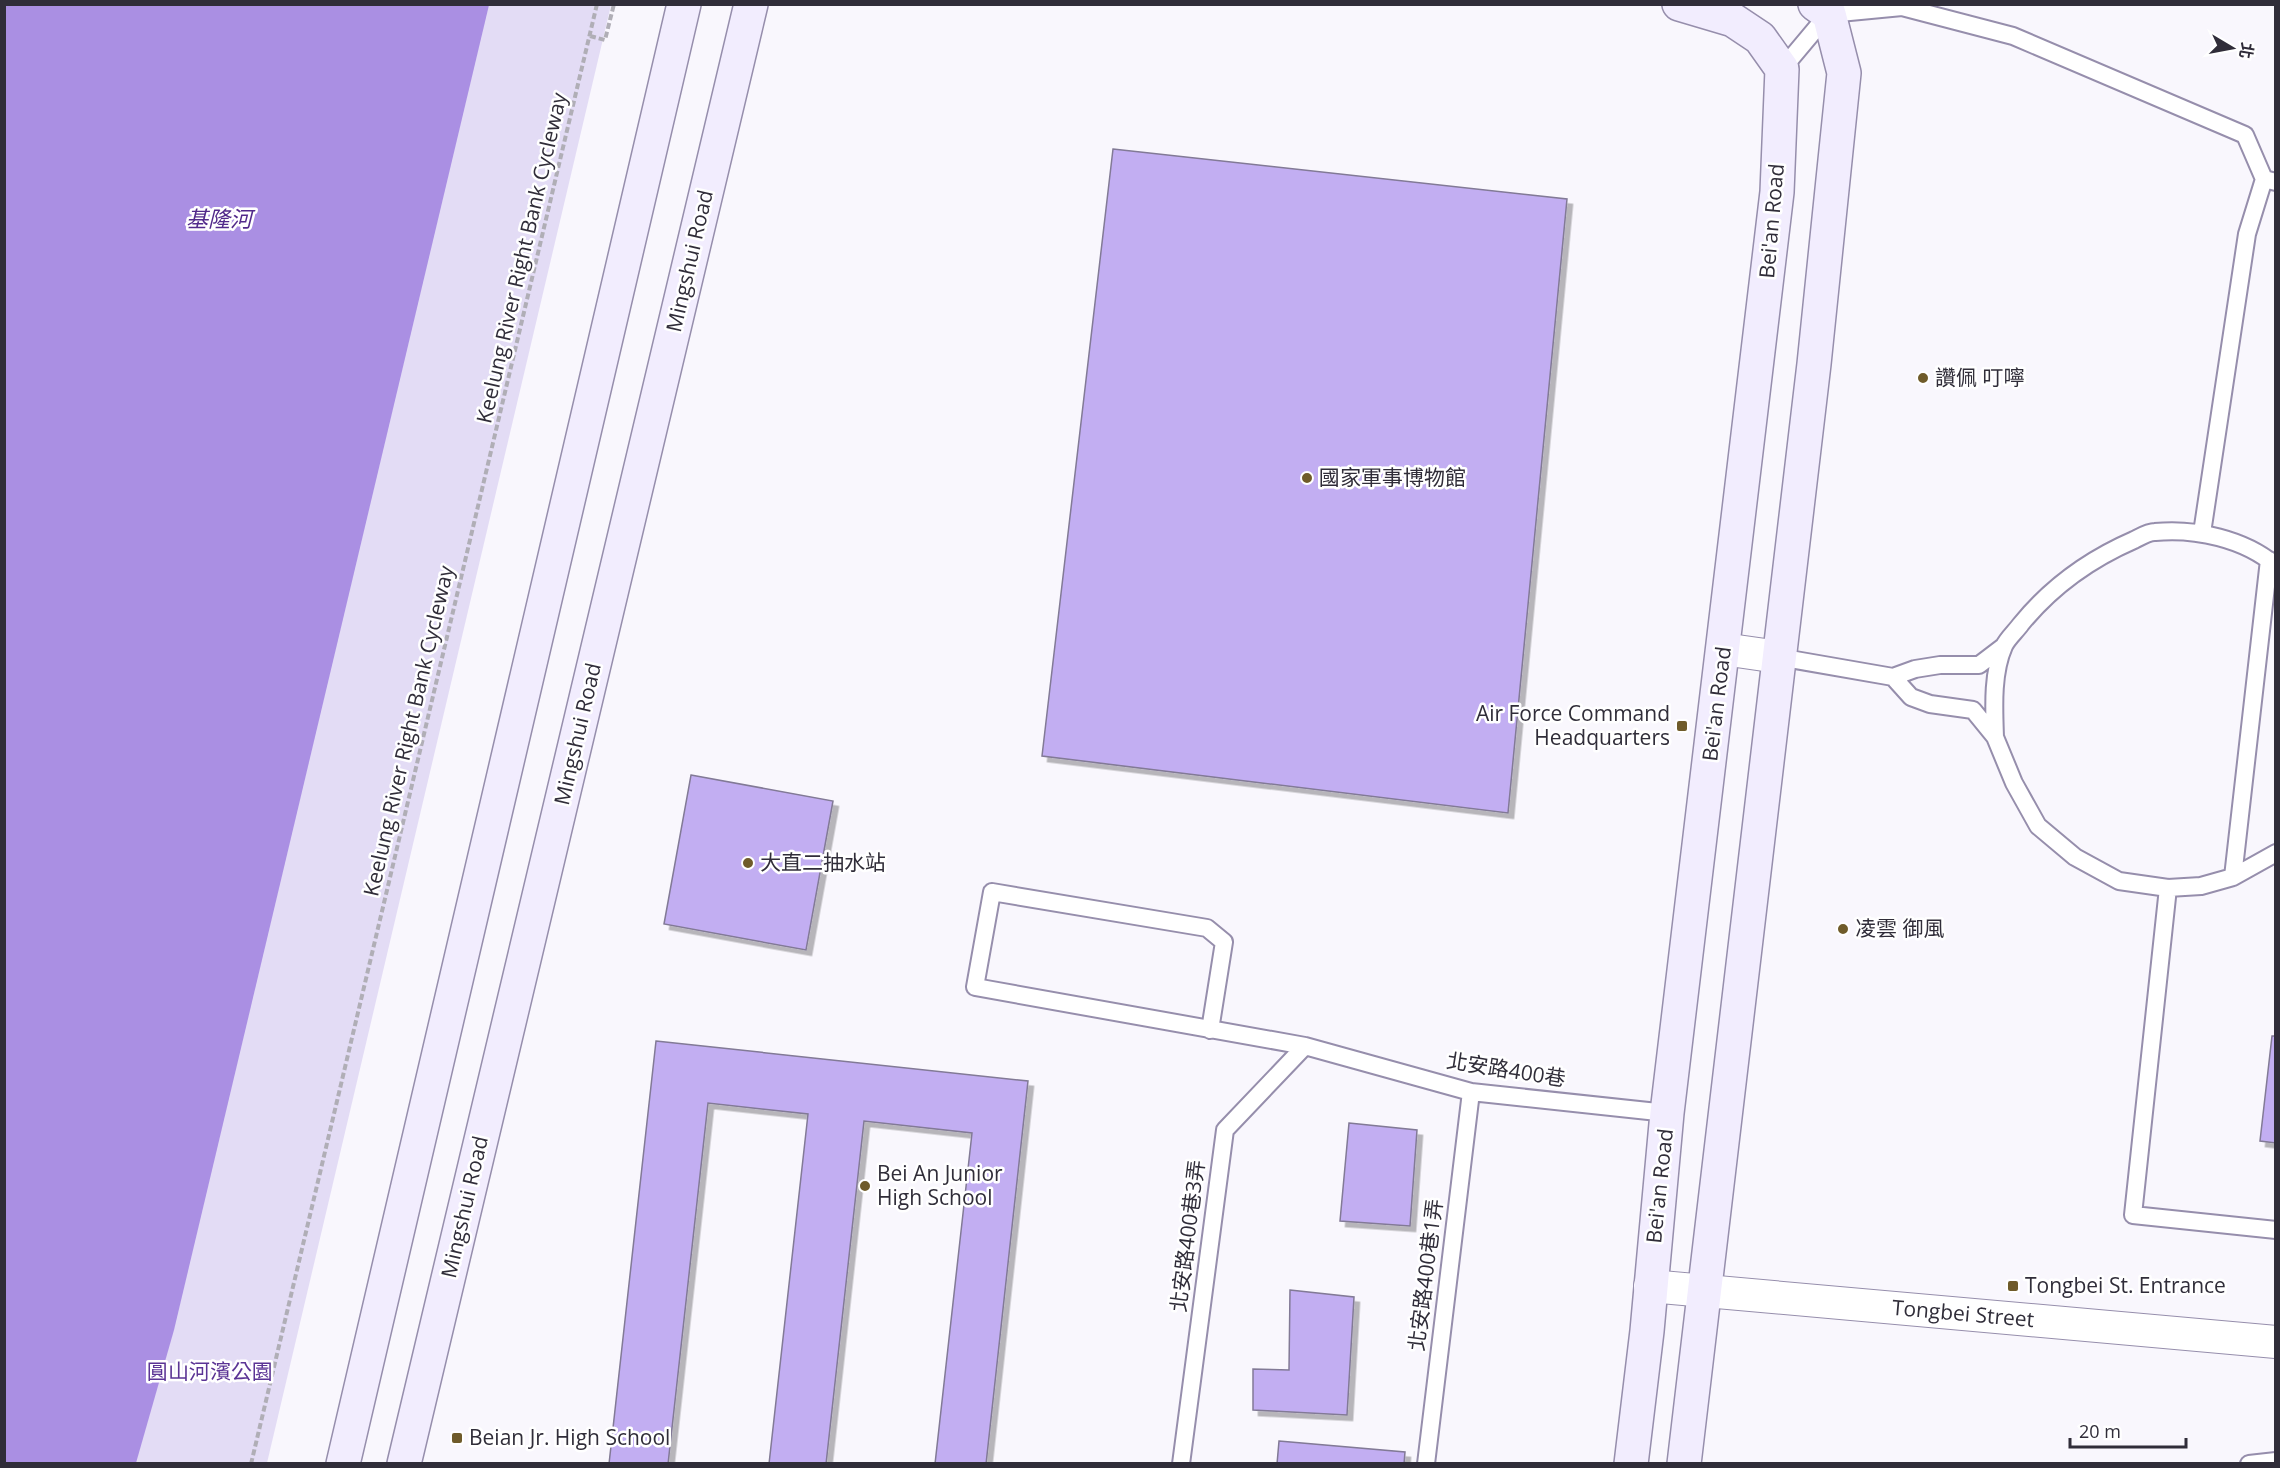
<svg xmlns="http://www.w3.org/2000/svg" width="2280" height="1468" font-family="'Open Sans','Noto Sans TC',sans-serif">
<style>
.green{fill:#e3dcf5}
.water{fill:#aa8fe3}
.building{fill:#c2aef2;stroke:#827a96;stroke-width:1.5;filter:url(#shadow)}
.lines{fill:none;stroke-linecap:round;stroke-linejoin:round}
.lane-casing{stroke:#968eac;stroke-width:20}
.street-casing{stroke:#968eac;stroke-width:34}
.secondary-casing{stroke:#968eac;stroke-width:36}
.path{stroke:#b0aeb6;stroke-width:4;stroke-dasharray:6 3;stroke-linecap:butt}
.lane{stroke:#fff;stroke-width:16}
.street{stroke:#fff;stroke-width:32}
.secondary{stroke:#f2edfe;stroke-width:33}
.poi-dot{fill:#6f5b2a;stroke:#fff;stroke-width:2}
.labels{text-anchor:middle;stroke-width:5;stroke-linejoin:round;paint-order:stroke}
.street-label{font-size:21px;fill:#302d39;stroke:#fff}
.poi-label{font-size:21px;fill:#302d39;stroke:#fff;text-anchor:start}
.park-label{font-size:21px;fill:#5b3495;stroke:#fff}
.water-label{font-size:22px;font-style:italic;fill:#522a8b;stroke:#fff}
</style>
<defs>
<filter id="shadow"><feDropShadow dx="5.5" dy="5.5" stdDeviation="0" flood-color="#0004"/></filter>
</defs>
<rect width="100%" height="100%" fill="#f9f7fd"/>
<path class="green" d="M 456,5 L 611,5 L 267,1463 L 110,1464 Z"/>
<path class="water" d="M 5,4 L 489,5 L 174,1330 L 136,1463 L 5,1463 Z"/>
<path class="building" d="M 1113,149 L 1567,199 L 1508,813 L 1042,756 Z
M 691,775 L 833,801 L 806,950 L 664,924 Z
M 2272,1036 L 2276,1036 L 2276,1143 L 2260,1141 Z
M 656,1041 L 1028,1081 L 986,1464 L 935,1464 L 972,1133 L 864,1121 L 826,1464 L 769,1464 L 808,1114 L 708,1103 L 668,1464 L 609,1464 Z
M 1349,1123 L 1417,1130 L 1410,1226 L 1340,1221 Z
M 1290,1290 L 1354,1297 L 1347,1415 L 1253,1410 L 1253,1369 L 1289,1370 Z
M 1279,1441 L 1405,1452 L 1404,1464 L 1277,1464 Z"/>
<g class="lines">
<defs>
<path id="lane" d="M 1829,14 L 1902,7 L 2013,36 L 2245,135 L 2264,179 L 2276,182
M 1782,69 L 1829,13
M 2202,533 L 2247,234 L 2264,179
M 1778,657 L 1893,677 L 1915,669 L 1940,665 L 1979,665 L 2004,646
M 1893,677 L 1911,697 L 1930,704 L 1973,710 L 1995,737 L 2014,783 L 2038,826 L 2075,857 L 2119,881 L 2168,888 L 2201,886 L 2233,877 L 2276,853
M 1995,737 C 1994,708 1992,673 2004,646 C 2007,639 2016,631 2021,624 C 2052,586 2088,560 2134,540 C 2140,537 2148,532 2155,532 C 2195,528 2245,539 2276,566
M 2233,877 L 2269,560
M 2168,888 L 2133,1215 L 2276,1230
M 1210,1030 L 1224,942 L 1207,928 L 992,892 L 975,987 L 1305,1046 L 1471,1092 L 1667,1113
M 1181,1464 L 1225,1130 L 1305,1046
M 1426,1464 L 1471,1092
M 2249,1464 L 2276,1461"/>
<path id="street" d="M 1723,649 L 1778,657
M 1650,1286 L 2276,1342"/>
<path id="secondary" d="M 343,1464 L 684,4
M 404,1464 L 751,4
M 1631,1464 L 1647,1331 L 1667,1113 L 1777,192 L 1782,69 L 1760,38 L 1733,20 L 1679,4
M 1684,1464 L 1814,364 L 1844,73 L 1829,14 L 1815,4"/>
</defs>
<use href="#lane" class="lane-casing"/>
<use href="#street" class="street-casing"/>
<use href="#secondary" class="secondary-casing"/>
<path class="path" d="M 590,36 L 605,40 L 614,4
M 251,1464 L 597,4"/>
<use href="#lane" class="lane"/>
<use href="#street" class="street"/>
<use href="#secondary" class="secondary"/>
</g>
<g class="poi-dot">
<circle cx="1923" cy="378" r="6"/>
<circle cx="1307" cy="478" r="6"/>
<rect x="1676" y="720" width="12" height="12" rx="3"/>
<circle cx="748" cy="863" r="6"/>
<circle cx="1843" cy="929" r="6"/>
<circle cx="865" cy="1186" r="6"/>
<rect x="2007" y="1280" width="12" height="12" rx="3"/>
<rect x="451" y="1432" width="12" height="12" rx="3"/>
</g>
<g class="labels">
<g class="street-label">
<text transform="translate(1772 221) rotate(-85)" y="7">Bei'an Road</text>
<text transform="translate(522 258) rotate(-77)" y="7">Keelung River Right Bank Cycleway</text>
<text transform="translate(690 261) rotate(-77)" y="7">Mingshui Road</text>
<text transform="translate(1717 704) rotate(-83)" y="7">Bei'an Road</text>
<text transform="translate(409 731) rotate(-77)" y="7">Keelung River Right Bank Cycleway</text>
<text transform="translate(578 734) rotate(-77)" y="7">Mingshui Road</text>
<text transform="translate(1506 1070) rotate(9)" y="7">北安路400巷</text>
<text transform="translate(1660 1186) rotate(-84)" y="7">Bei'an Road</text>
<text transform="translate(465 1207) rotate(-77)" y="7">Mingshui Road</text>
<text transform="translate(1188 1236) rotate(-83)" y="7">北安路400巷3弄</text>
<text transform="translate(1426 1275) rotate(-83)" y="7">北安路400巷1弄</text>
<text transform="translate(1963 1314) rotate(5)" y="7">Tongbei Street</text>
</g>
<g class="poi-label">
<text x="1935" y="385">讚佩 叮嚀</text>
<text x="1319" y="485">國家軍事博物館</text>
<text x="1670" y="721" text-anchor="end">Air Force Command<tspan x="1670" dy="24">Headquarters</tspan></text>
<text x="760" y="870">大直二抽水站</text>
<text x="1855" y="936">凌雲 御風</text>
<text x="877" y="1181">Bei An Junior<tspan x="877" dy="24">High School</tspan></text>
<text x="2025" y="1293">Tongbei St. Entrance</text>
<text x="469" y="1445">Beian Jr. High School</text>
</g>
<g class="park-label">
<text x="210" y="1379">圓山河濱公園</text>
</g>
<g class="water-label">
<text x="219" y="227">基隆河</text>
</g>
</g>
<rect width="2280" height="1468" fill="none" stroke="#302d39" stroke-width="12"/>
<g transform="translate(2232 48) rotate(100)" stroke="#ffffff" stroke-width="4.5" paint-order="stroke">
<path d="M0-4.5L10 22L0 15L-10 22Z" fill="#302d39"/>
<text y="-9" font-size="16" font-weight="bold" text-anchor="middle" fill="#302d39">北</text>
</g>
<path d="M2070 1438v9h116v-9" fill="none" stroke="#302d39" stroke-width="3"/>
<text x="2079" y="1438" font-size="18" fill="#302d39" stroke="#ffffff" stroke-width="4.5" paint-order="stroke">20 m</text>
</svg>
